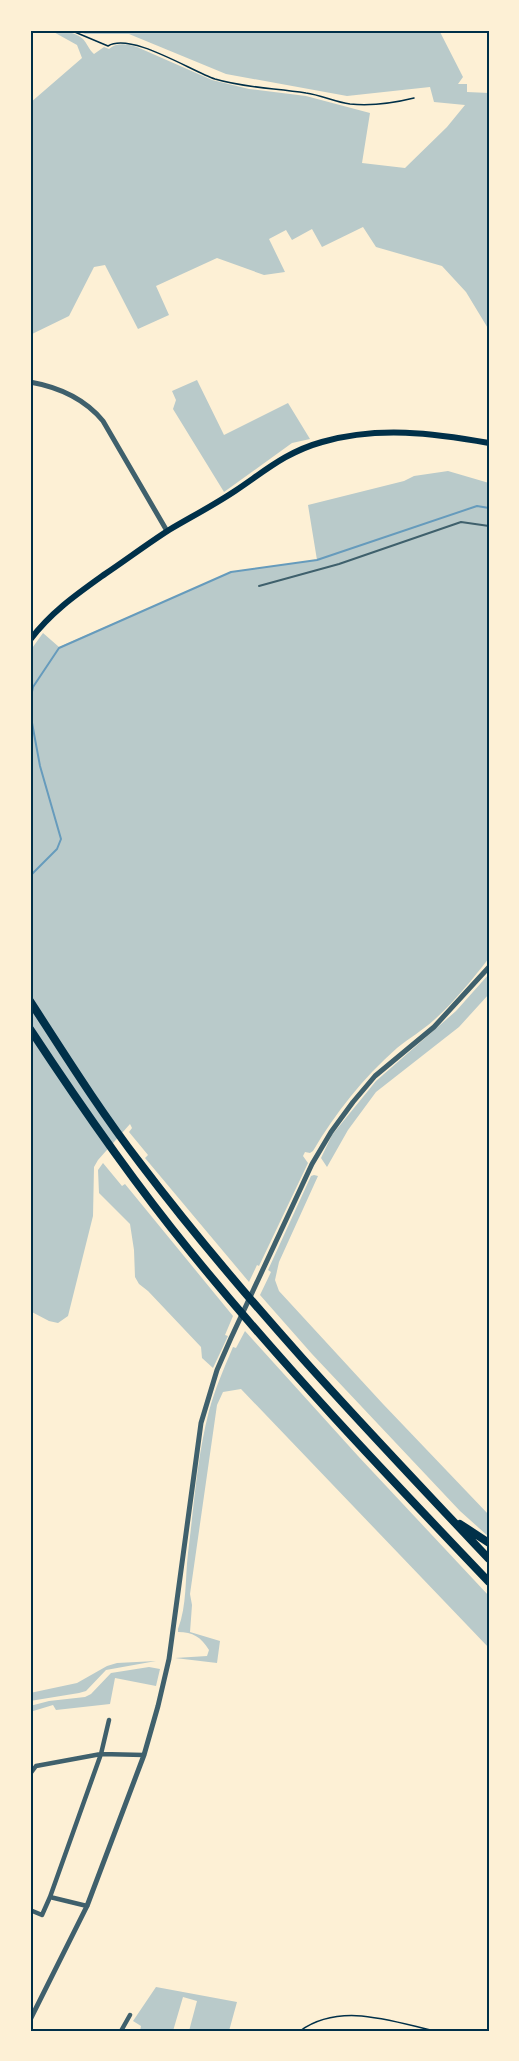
<svg xmlns="http://www.w3.org/2000/svg" width="519" height="2061" font-family="Mulish,sans-serif">
<style>
.green{fill:#b9caca}
.lines{fill:none;stroke-linecap:round;stroke-linejoin:round}
.stream{stroke:#669bbc;stroke-width:2}
.path{stroke:#003049;stroke-width:1.5}
.service{stroke:#3f606c;stroke-width:2}
.minor{stroke:#3f606c;stroke-width:4.5}
.tertiary{stroke:#3f606c;stroke-width:5}
.secondary{stroke:#003049;stroke-width:6}
.motorway{stroke:#003049;stroke-width:8}
.neatline{fill:none;stroke:#003049;stroke-width:2}
</style>
<rect width="100%" height="100%" fill="#fdf0d5"/>
<path class="green" d="M 50,30 C 62,30 73,31 83,39 C 87,43 89,50 94,54 L 104,47 L 109,49 C 117,42 127,44 137,47 L 212,80 L 249,89 L 306,96 L 370,113 L 362,163 L 405,168 L 447,127 L 465,105 L 434,102 L 430,87 L 347,96 L 226,74 L 129,34 L 85,34 L 76,30 L 439,30 L 463,77 L 458,84 L 467,84 L 467,92 L 489,93 L 489,330 L 466,292 L 442,266 L 376,247 L 363,227 L 322,247 L 312,229 L 292,240 L 286,230 L 269,239 L 285,272 L 264,275 L 217,258 L 156,286 L 169,315 L 138,329 L 105,265 L 94,267 L 69,316 L 30,335 L 30,103 L 82,58 L 77,45 Z
M 197,380 L 224,435 L 288,403 L 310,439 L 292,443 L 224,492 L 173,409 L 176,400 L 172,391 Z
M 448,471 L 489,483 L 489,958 C 472,980 454,1002 434,1020 C 422,1031 409,1038 397,1048 C 363,1078 336,1112 313,1151 L 310,1153 L 305,1152 L 303,1156 L 308,1163 L 259,1266 L 257,1265 L 249,1282 L 145,1158 L 148,1155 L 129,1132 L 132,1128 L 130,1124 L 98,1160 L 94,1167 L 93,1216 L 68,1316 L 58,1323 L 49,1321 L 30,1311 L 30,651 L 43,633 L 59,647 L 231,572 L 317,560 L 308,505 L 404,481 L 414,476 Z
M 489,974 L 489,994 L 459,1027 L 376,1092 L 348,1130 L 327,1167 L 321,1158 L 332,1135 L 376,1081 L 456,1011 Z
M 103,1163 L 122,1186 L 125,1184 L 233,1316 L 225,1335 L 228,1336 L 213,1368 L 202,1358 L 201,1347 L 148,1291 L 139,1284 L 135,1277 L 134,1250 L 130,1224 L 99,1193 L 98,1170 Z
M 314,1175 L 318,1176 L 279,1262 L 275,1280 L 279,1291 L 383,1404 L 489,1515 L 489,1537 L 460,1511 L 312,1354 L 260,1295 L 271,1272 L 268,1270 L 311,1176 Z
M 245,1331 L 358,1456 L 489,1596 L 489,1648 L 241,1389 L 223,1392 L 217,1405 L 190,1594 L 192,1605 L 190,1632 L 220,1641 L 217,1663 L 175,1658 L 207,1656 L 209,1650 C 201,1637 193,1632 178,1632 L 178,1629 C 187,1605 185,1579 188,1553 C 194,1506 197,1457 209,1411 C 215,1389 224,1368 233,1347 L 236,1348 Z
M 156,1661 L 106,1670 L 86,1691 L 79,1693 L 30,1701 L 30,1693 L 77,1683 L 107,1666 L 117,1663 Z
M 149,1667 L 160,1669 L 156,1686 L 115,1678 L 110,1704 L 56,1710 L 53,1705 L 30,1712 L 30,1706 L 49,1701 L 85,1697 L 91,1694 L 111,1673 Z
M 156,1987 L 237,2002 L 229,2031 L 189,2031 L 197,2001 L 183,1997 L 173,2031 L 140,2031 L 141,2026 L 133,2021 Z"/>
<g class="lines">
<path class="stream" d="M 30,701 L 33,687 L 59,648 L 231,572 L 317,560 L 477,506 L 489,508
M 30,712 L 40,766 L 61,839 L 57,849 L 30,876"/>
<path class="path" d="M 70,30 L 108,46 C 131,32 191,71 215,79 C 245,88 275,88 306,93 C 321,95 335,102 350,104 C 371,106 394,103 414,98
M 300,2031 C 340,2002 391,2021 435,2031"/>
<path class="service" d="M 259,586 L 339,564 L 461,522 L 489,526"/>
<path class="minor" d="M 30,1774 L 36,1766 L 101,1754 L 144,1755
M 50,1897 L 87,1906
M 30,1910 L 42,1915 L 50,1897 L 101,1754 L 109,1720
M 121,2031 L 130,2015"/>
<path class="tertiary" d="M 30,382 C 58,387 85,399 103,421 L 167,531
M 30,2020 L 87,1906 L 144,1755 L 158,1706 L 169,1659 L 201,1423 L 217,1370 L 231,1338 L 312,1164 L 331,1132 L 353,1102 L 375,1076 L 434,1027 L 489,967"/>
<path class="secondary" d="M 30,640 C 51,612 77,594 105,574 C 126,560 147,544 169,530 C 191,517 214,505 235,491 C 265,471 286,452 322,442 C 378,426 433,433 489,443"/>
<path class="motorway" d="M 30,1001 C 65,1055 100,1111 140,1163 C 246,1303 368,1431 489,1559
M 30,1029 C 80,1105 131,1179 189,1250 C 283,1366 386,1474 489,1582
M 460,1524 L 489,1543"/>
</g>
<rect width="519" height="2061" fill="none" stroke="#fdf0d5" stroke-width="63"/>
<rect x="32" y="32" width="456" height="1998" class="neatline"/>
</svg>
